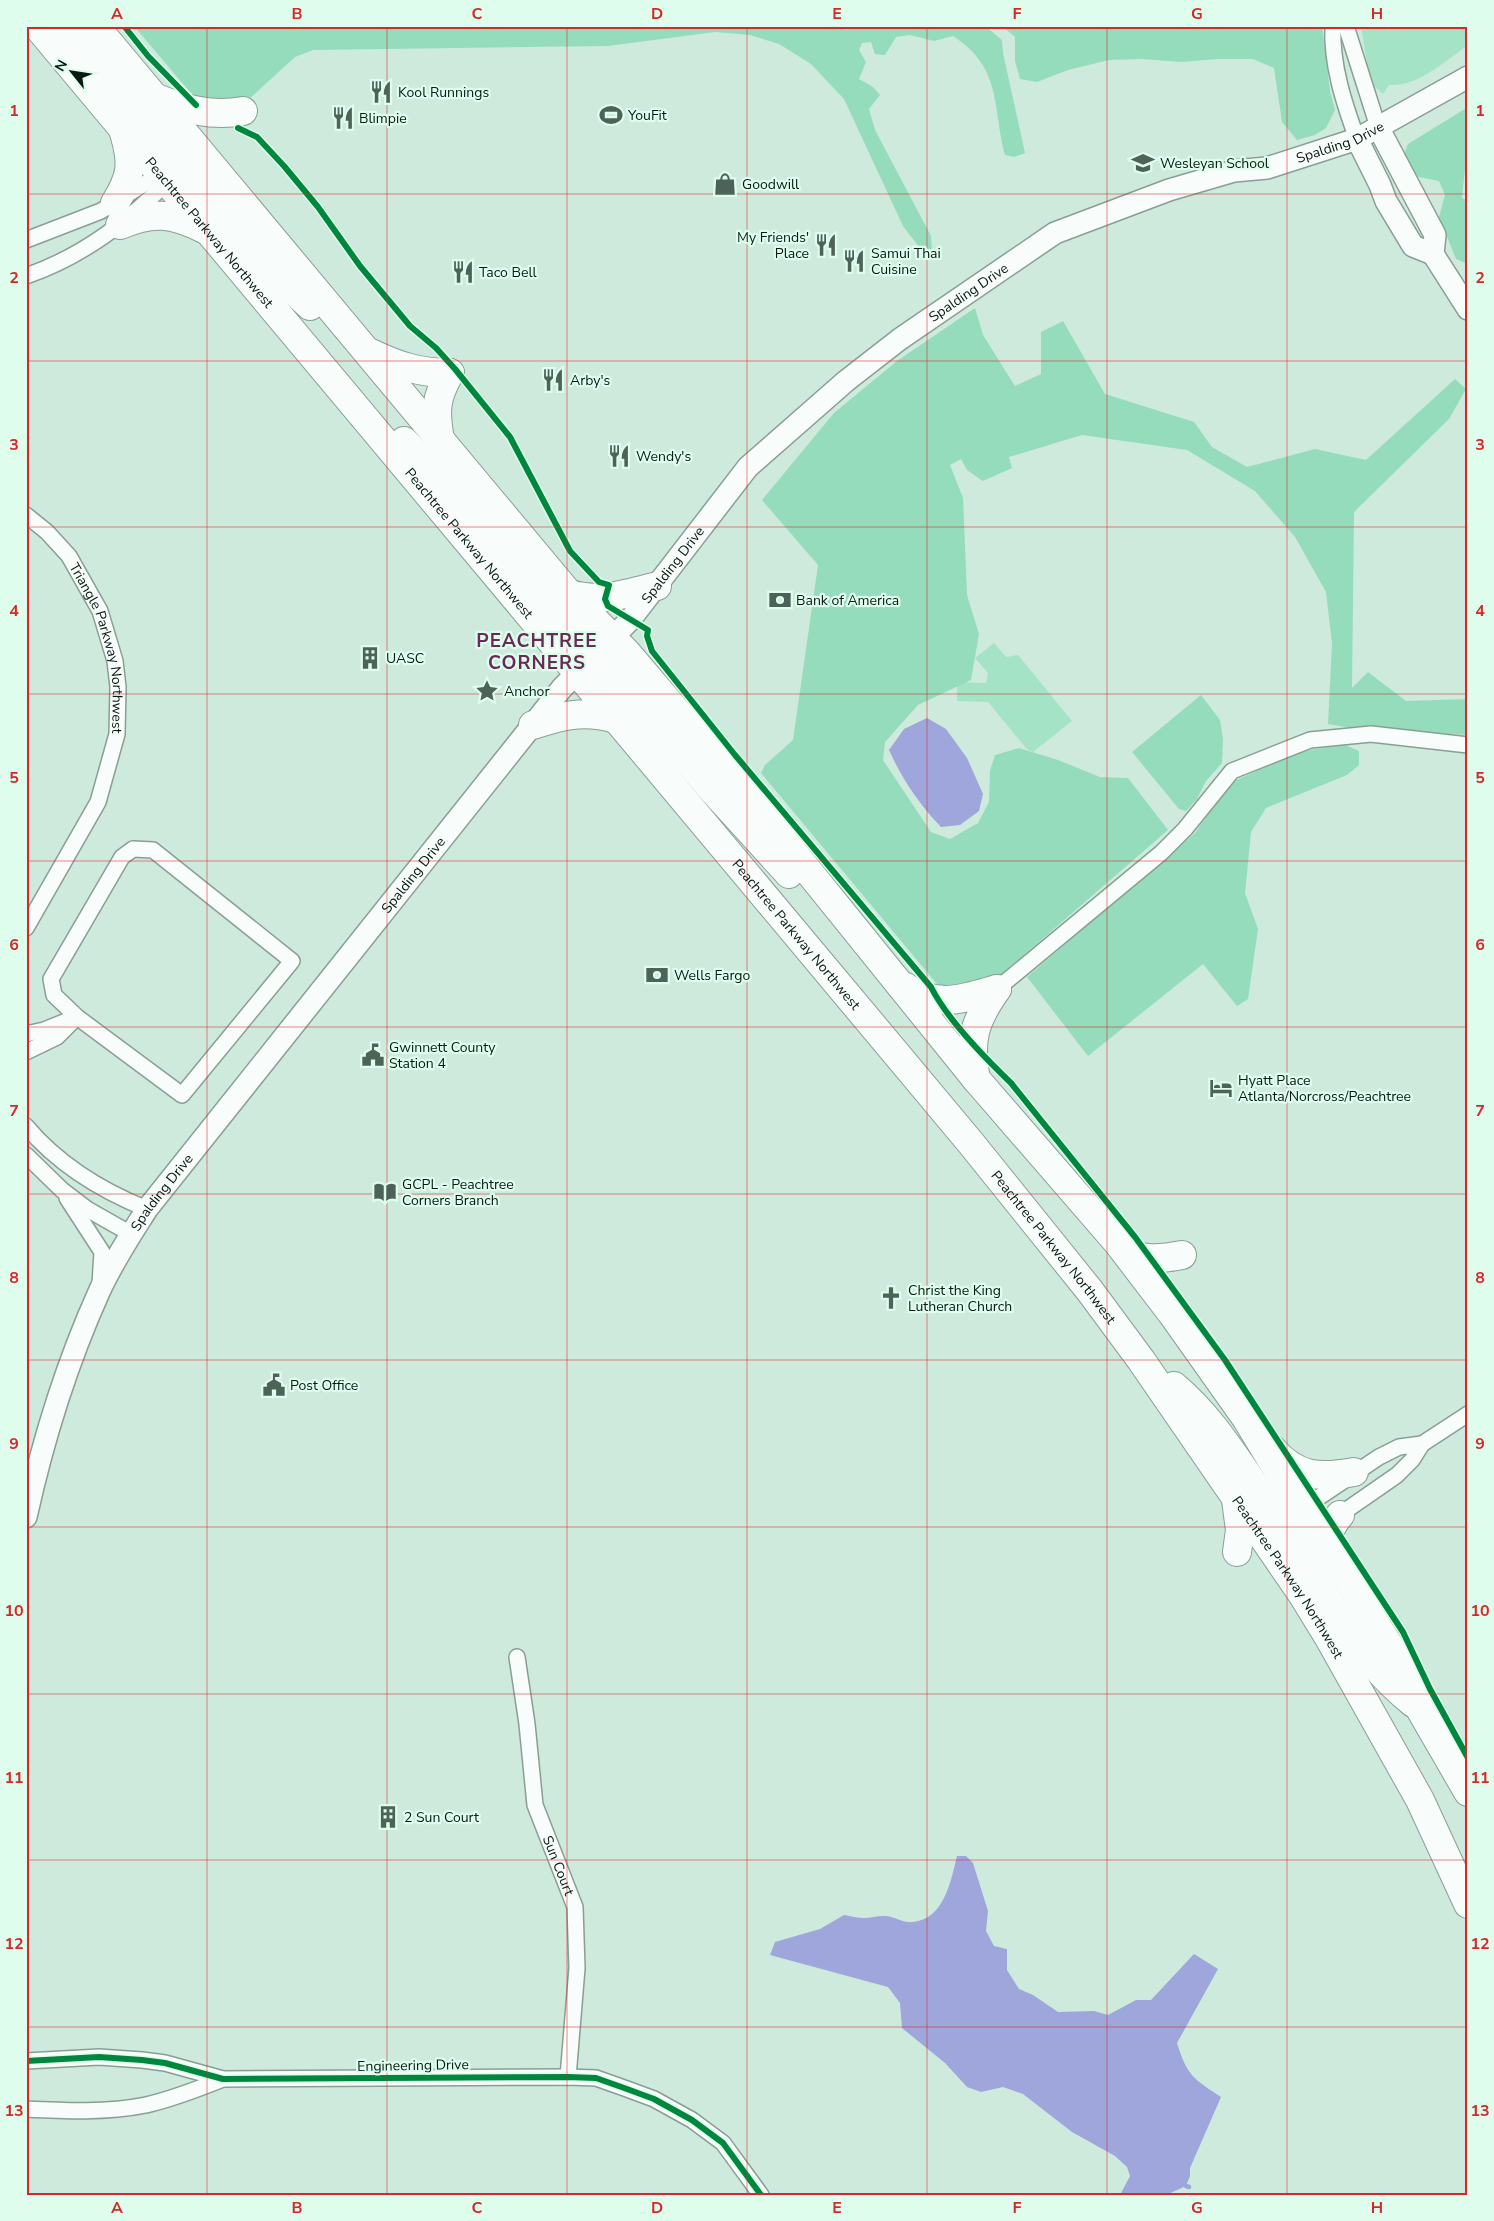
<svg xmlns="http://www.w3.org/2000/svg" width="1494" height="2221" font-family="'Nunito Sans',sans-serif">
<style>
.green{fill:#a4e3c5}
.forest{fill:#94dcbc}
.water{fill:#9ea6db}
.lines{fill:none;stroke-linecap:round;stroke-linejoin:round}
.stream{stroke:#9ea6db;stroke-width:4.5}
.street-casing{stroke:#899f94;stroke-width:18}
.secondary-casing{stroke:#899f94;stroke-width:24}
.highway-casing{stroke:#899f94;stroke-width:30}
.street{stroke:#f8fcfa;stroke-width:15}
.secondary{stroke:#f8fcfa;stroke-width:21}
.highway{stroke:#f8fcfa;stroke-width:28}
.cycleway-casing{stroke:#dffded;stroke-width:9}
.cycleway{stroke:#00873e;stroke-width:6}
.grid{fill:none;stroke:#d62828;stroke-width:1;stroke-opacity:0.55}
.labels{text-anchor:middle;stroke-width:4.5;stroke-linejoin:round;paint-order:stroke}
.poi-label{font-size:14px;fill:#071b12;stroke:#dffded;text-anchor:start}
.street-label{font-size:14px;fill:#071b12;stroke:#dffded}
.district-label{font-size:19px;font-weight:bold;letter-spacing:1px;fill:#682c54;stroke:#dffded}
.neatline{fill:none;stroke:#d62828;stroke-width:2}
.grid-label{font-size:16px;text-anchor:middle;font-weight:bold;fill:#d62828}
</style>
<rect width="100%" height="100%" fill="#ceeadc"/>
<path class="green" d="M 1361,26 L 1468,26 L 1468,45 C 1445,61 1418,87 1389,85 L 1383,94 L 1370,82 Z
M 994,643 L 1006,657 L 1018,655 L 1072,721 L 1033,752 L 1027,749 L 988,702 L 957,701 L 957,682 L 986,683 L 988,673 L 975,658 Z"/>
<path class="forest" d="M 134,26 L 985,26 L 1002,40 L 1003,53 L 1025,153 L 1014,157 L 1005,155 C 992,104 1002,68 953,36 L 934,41 L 910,35 L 896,37 L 885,55 L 875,54 L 871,42 L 862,43 L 859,50 L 866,62 L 859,79 L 873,87 L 880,95 L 869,109 L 875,130 L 931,236 L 932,253 L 923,252 L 903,226 L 844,99 L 811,64 L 779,44 L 750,35 L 715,32 L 608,46 L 313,50 L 295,57 L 248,100 L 204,102 L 190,92 Z
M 1002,26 L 1322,26 L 1330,91 L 1335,110 L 1326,128 L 1315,135 L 1297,140 L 1282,122 L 1274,68 L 1253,59 L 1218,59 L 1181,62 L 1142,59 L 1109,60 L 1068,70 L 1037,82 L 1020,79 L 1015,61 L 1015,37 Z
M 1468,107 L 1468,139 L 1462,198 L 1468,201 L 1468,264 L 1456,259 L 1439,217 L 1445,195 L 1439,181 L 1414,176 L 1402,159 L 1408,144 Z
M 975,308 L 983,335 L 1015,386 L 1041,374 L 1041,332 L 1063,321 L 1105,394 L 1194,422 L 1212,447 L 1247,467 L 1315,449 L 1366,460 L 1455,379 L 1466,389 L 1449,419 L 1354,512 L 1352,688 L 1368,672 L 1406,701 L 1468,699 L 1468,735 L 1351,728 L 1328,724 L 1332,643 L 1326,592 L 1295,537 L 1255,491 L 1187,450 L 1082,435 L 1009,457 L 1012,468 L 983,481 L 967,470 L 961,459 L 950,465 L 963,498 L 967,595 L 979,634 L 971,680 L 918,705 L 885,742 L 883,760 L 931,832 L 950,839 L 978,823 L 989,802 L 990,771 L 995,755 L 1019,748 L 1058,760 L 1100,777 L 1128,778 L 1168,830 L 1002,974 L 971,992 L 937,984 L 761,773 L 765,765 L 793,740 L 818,565 L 762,500 L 834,413 L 897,361 Z
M 1201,695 L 1220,720 L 1223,739 L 1222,763 L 1206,781 L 1197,799 L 1186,811 L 1179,809 L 1132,752 Z
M 1345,745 L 1359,751 L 1359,765 L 1347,775 L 1266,808 L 1251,832 L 1245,893 L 1258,929 L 1248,999 L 1237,1006 L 1203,964 L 1088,1056 L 1027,977 L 1195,833 L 1230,783 L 1301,751 Z"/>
<path class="water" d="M 927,718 L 946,729 L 967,758 L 983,794 L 979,811 L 960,825 L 941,827 C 919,804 902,779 889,750 L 904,729 Z
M 957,1856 L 966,1856 L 973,1863 L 988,1911 L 986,1931 L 994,1946 L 1007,1949 L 1007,1970 L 1019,1989 L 1033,1995 L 1058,2012 L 1094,2011 L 1108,2015 L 1136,2000 L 1151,2000 L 1194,1954 L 1218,1969 L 1177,2043 C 1187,2076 1194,2079 1221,2097 L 1190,2168 L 1190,2176 L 1186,2186 L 1166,2195 L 1120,2195 L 1130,2176 L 1127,2167 L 1115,2156 L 1072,2132 L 1023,2094 L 1003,2087 L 981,2092 L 967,2087 L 945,2063 L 902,2028 L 900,2003 L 888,1987 L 770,1955 L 775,1942 L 820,1929 L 844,1915 C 851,1916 857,1918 864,1918 C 872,1918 883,1914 891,1917 C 899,1919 904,1923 913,1922 C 944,1919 951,1881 957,1856 Z"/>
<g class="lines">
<path class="stream" d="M 1186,2186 L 1189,2187"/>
<defs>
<g id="street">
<path d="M 1333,26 C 1331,64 1344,103 1357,139"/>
<path d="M 1346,26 L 1378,127"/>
<path d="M 26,240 L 101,211 L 165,171"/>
<path d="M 26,276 C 84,256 130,220 172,177"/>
<path id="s1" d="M 26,515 L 47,532 L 69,556 L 100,611 L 115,661 L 118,687 L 117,734 L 98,802 L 26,928"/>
<path d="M 133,849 L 153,850 L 292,961 L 182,1095 L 77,1017 L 54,995 L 51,979 L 122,857 Z"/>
<path d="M 997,989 L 1161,853 L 1185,829 L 1232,771 L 1310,740 L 1371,734 L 1468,745"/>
<path d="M 26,1034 L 44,1030 L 69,1020"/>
<path d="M 26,1052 L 57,1037 L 77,1017"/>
<path d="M 26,1126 C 58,1164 102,1191 147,1209"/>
<path d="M 26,1155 L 62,1190 L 87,1209 L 131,1234"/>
<path d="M 67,1198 L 102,1252 L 100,1284"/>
<path d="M 1297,1512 L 1379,1457 L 1399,1447 L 1422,1444 L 1468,1414"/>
<path d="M 1335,1518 L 1397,1475 L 1412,1460 L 1422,1444"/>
<path id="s2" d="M 517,1657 L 527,1724 L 535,1805 L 575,1907 L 577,1968 L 568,2077"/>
<path d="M 26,2061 L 99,2057 L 142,2060 L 165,2063 L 223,2079 L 568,2077 L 596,2078 L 627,2089 L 654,2099 L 692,2120 L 723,2143 L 761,2195"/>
<path d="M 26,2109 C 66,2111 106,2113 146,2105 C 172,2099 198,2089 223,2079"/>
</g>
<g id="secondary">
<path d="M 1378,127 L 1435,235 L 1433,254"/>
<path d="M 1357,139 L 1380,185 L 1386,201 L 1413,246 L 1433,254"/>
<path d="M 1433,254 L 1468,309"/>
<path id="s3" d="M 26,1517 C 43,1440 67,1363 99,1292 C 112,1263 130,1236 147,1209 L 562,688 L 630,620 L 748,467 L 846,381 L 900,339 L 1055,233 L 1169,190 L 1234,171 L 1267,168 L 1357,139 L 1468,77"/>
</g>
<g id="highway">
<path id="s4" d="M 37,26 L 970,1142 L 1090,1291 L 1141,1360 L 1302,1594 L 1329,1638 L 1420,1800 L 1468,1904"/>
<path d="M 63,26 L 184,164"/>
<path d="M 95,26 L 569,594 L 627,653 L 734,779 L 976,1079 L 1118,1243 L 1173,1315 L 1246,1418 L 1314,1530 L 1335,1559 L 1395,1655 L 1420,1709 L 1468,1792"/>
<path d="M 154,97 C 183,109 212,117 243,111"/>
<path d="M 178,163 L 267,266 L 310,306"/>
<path d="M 115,203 C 132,176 133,163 124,133"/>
<path d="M 120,225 C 153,211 172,213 204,229"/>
<path d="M 371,353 C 398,366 420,373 450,373"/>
<path d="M 440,440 C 435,412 435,398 450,373"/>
<path d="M 404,441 L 480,520 L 596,654"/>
<path d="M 569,594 C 600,603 627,594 657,586"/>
<path d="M 594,656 L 611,672 L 708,785 L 789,874"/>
<path d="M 533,725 C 564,715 584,710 616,719"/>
<path d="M 904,986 C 937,1009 962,999 997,989"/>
<path d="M 976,1079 C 968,1040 975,1020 997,989"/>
<path d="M 1122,1247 C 1139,1262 1161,1259 1182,1255"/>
<path d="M 1174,1386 C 1204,1411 1225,1442 1247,1474 C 1268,1505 1289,1537 1309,1569 C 1341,1621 1365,1664 1413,1703"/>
<path d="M 1272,1449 C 1297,1478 1320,1478 1354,1472"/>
<path d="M 1236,1500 L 1240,1530 L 1237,1552"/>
<path d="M 1334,1558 C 1327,1540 1327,1529 1340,1515"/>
</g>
</defs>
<use href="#street" class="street-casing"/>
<use href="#secondary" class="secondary-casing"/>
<use href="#highway" class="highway-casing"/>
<use href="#street" class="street"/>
<use href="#secondary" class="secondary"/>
<use href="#highway" class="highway"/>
<defs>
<path id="cycleway" d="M 124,26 L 148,56 L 196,105
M 238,128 L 257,137 L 284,166 L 318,207 L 360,266 L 410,326 L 436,348 L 455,369 L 510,437 L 570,551 L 599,582 L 609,585 L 605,599 L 608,606 L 648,630 L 647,636 L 652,651 L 735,755 L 931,987 C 947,1019 985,1058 1011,1083 L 1135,1237 L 1225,1360 L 1403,1632 L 1430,1689 L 1468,1758
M 26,2061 L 99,2057 L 142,2060 L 165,2063 L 223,2079 L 568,2077 L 596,2078 L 627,2089 L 654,2099 L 692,2120 L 723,2143 L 761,2195"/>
</defs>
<use href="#cycleway" class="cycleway-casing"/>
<use href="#cycleway" class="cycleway"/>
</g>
<path class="grid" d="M 207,26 L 207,2195M 387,26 L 387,2195M 567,26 L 567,2195M 747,26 L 747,2195M 927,26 L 927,2195M 1107,26 L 1107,2195M 1287,26 L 1287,2195M 26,194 L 1468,194M 26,361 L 1468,361M 26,527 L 1468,527M 26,694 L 1468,694M 26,861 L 1468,861M 26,1027 L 1468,1027M 26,1194 L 1468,1194M 26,1360 L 1468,1360M 26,1527 L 1468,1527M 26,1694 L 1468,1694M 26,1860 L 1468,1860M 26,2027 L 1468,2027"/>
<defs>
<symbol id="restaurant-bare" viewBox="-9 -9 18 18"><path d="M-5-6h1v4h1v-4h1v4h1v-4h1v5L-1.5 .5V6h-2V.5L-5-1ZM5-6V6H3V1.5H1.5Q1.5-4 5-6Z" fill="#4d6359" stroke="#dffded" stroke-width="2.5" paint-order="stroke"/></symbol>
<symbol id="stadium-bare" viewBox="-9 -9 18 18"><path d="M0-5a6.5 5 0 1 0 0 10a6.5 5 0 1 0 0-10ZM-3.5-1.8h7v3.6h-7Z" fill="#4d6359" stroke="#dffded" stroke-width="2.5" paint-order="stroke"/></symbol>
<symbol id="school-bare" viewBox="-9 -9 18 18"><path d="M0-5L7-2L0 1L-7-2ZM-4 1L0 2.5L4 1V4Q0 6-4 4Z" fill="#4d6359" stroke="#dffded" stroke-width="2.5" paint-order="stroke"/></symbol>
<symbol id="shop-bare" viewBox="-9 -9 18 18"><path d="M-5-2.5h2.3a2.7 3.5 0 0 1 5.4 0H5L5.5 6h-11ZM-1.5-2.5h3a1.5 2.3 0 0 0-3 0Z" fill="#4d6359" stroke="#dffded" stroke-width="2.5" paint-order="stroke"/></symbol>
<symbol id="bank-bare" viewBox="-9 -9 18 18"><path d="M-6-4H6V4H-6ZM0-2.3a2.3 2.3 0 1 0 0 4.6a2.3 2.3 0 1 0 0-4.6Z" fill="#4d6359" stroke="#dffded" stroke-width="2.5" paint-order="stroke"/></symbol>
<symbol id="building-bare" viewBox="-9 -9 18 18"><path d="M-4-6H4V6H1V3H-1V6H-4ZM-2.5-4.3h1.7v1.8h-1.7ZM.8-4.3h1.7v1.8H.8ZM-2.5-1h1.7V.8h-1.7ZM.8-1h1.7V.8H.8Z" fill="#4d6359" stroke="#dffded" stroke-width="2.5" paint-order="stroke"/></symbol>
<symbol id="sight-bare" viewBox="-9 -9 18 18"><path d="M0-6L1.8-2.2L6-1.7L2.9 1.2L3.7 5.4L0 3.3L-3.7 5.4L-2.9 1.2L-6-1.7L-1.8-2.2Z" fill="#4d6359" stroke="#dffded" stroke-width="2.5" paint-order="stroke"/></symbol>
<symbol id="civic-bare" viewBox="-9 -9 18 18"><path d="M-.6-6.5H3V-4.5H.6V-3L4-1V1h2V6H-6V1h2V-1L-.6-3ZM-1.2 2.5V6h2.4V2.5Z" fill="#4d6359" stroke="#dffded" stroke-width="2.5" paint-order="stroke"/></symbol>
<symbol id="hotel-bare" viewBox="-9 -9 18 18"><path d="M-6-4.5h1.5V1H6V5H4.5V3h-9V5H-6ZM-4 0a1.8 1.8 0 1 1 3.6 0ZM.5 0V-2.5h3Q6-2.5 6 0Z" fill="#4d6359" stroke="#dffded" stroke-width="2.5" paint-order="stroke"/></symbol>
<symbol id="library-bare" viewBox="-9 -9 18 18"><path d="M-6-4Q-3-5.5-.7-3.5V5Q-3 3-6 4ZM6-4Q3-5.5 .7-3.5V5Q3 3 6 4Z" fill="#4d6359" stroke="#dffded" stroke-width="2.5" paint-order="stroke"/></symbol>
<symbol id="church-bare" viewBox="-9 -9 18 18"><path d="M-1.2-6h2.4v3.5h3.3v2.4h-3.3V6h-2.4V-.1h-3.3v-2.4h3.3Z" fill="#4d6359" stroke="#dffded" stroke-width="2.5" paint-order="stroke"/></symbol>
</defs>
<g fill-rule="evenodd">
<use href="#restaurant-bare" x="365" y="76" width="32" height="32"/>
<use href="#stadium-bare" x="595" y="99" width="32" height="32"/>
<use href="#restaurant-bare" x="327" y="102" width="32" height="32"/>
<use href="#school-bare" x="1127" y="147" width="32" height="32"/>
<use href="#shop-bare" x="709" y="168" width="32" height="32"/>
<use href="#restaurant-bare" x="810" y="229" width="32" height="32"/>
<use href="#restaurant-bare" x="838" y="245" width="32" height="32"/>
<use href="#restaurant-bare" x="447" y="256" width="32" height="32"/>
<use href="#restaurant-bare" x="537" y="364" width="32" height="32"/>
<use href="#restaurant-bare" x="603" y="440" width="32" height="32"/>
<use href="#bank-bare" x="764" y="584" width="32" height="32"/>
<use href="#building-bare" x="354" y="642" width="32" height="32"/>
<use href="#sight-bare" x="471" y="675" width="32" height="32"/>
<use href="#bank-bare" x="641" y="959" width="32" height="32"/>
<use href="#civic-bare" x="357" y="1039" width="32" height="32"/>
<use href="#hotel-bare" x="1205" y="1072" width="32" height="32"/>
<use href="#library-bare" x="369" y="1176" width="32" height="32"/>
<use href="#church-bare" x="875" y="1282" width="32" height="32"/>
<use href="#civic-bare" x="258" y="1369" width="32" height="32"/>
<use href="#building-bare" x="372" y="1801" width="32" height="32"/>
</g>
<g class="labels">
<g class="poi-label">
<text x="398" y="97">Kool Runnings</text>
<text x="628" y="120">YouFit</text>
<text x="359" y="123">Blimpie</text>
<text x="1160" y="168">Wesleyan School</text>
<text x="742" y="189">Goodwill</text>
<text x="809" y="242" text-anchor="end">My Friends'<tspan x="809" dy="16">Place</tspan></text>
<text x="871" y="258">Samui Thai<tspan x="871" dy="16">Cuisine</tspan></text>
<text x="479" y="277">Taco Bell</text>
<text x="570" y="385">Arby's</text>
<text x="636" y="461">Wendy's</text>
<text x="796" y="605">Bank of America</text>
<text x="386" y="663">UASC</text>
<text x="504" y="696">Anchor</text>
<text x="674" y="980">Wells Fargo</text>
<text x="389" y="1052">Gwinnett County<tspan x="389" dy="16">Station 4</tspan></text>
<text x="1238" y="1085">Hyatt Place<tspan x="1238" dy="16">Atlanta/Norcross/Peachtree</tspan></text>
<text x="402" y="1189">GCPL - Peachtree<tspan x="402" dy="16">Corners Branch</tspan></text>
<text x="908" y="1295">Christ the King<tspan x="908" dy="16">Lutheran Church</tspan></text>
<text x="290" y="1390">Post Office</text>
<text x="404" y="1822">2 Sun Court</text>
</g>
<g class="street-label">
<text dy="5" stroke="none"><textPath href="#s3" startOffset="1975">Spalding Drive</textPath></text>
<text dy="5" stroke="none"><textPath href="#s4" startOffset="269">Peachtree Parkway Northwest</textPath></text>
<text dy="5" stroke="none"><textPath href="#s3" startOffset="1570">Spalding Drive</textPath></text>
<text dy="5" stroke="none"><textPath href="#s4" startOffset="674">Peachtree Parkway Northwest</textPath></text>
<text dy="5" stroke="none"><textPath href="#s3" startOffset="1165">Spalding Drive</textPath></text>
<text dy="5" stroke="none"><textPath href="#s1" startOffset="158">Triangle Parkway Northwest</textPath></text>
<text dy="5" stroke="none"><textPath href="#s3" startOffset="760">Spalding Drive</textPath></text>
<text dy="5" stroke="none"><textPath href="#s4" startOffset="1184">Peachtree Parkway Northwest</textPath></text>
<text dy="5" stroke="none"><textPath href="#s3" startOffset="355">Spalding Drive</textPath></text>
<text dy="5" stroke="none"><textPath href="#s4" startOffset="1589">Peachtree Parkway Northwest</textPath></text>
<text dy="5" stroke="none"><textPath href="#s4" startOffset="1994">Peachtree Parkway Northwest</textPath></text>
<text dy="5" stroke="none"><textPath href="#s2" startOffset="214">Sun Court</textPath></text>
<text transform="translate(413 2065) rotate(-1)" y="5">Engineering Drive</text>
</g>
<g class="district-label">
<text x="537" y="647">PEACHTREE<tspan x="537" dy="22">CORNERS</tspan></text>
</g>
</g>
<rect width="1494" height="2221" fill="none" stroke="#dffded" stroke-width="55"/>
<g transform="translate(72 72) rotate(300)" stroke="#dffded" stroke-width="4" paint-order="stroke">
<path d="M0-4L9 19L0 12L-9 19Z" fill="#071b12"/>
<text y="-8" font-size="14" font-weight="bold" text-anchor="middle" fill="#071b12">N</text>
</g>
<rect x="28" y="28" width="1438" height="2166" class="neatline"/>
<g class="grid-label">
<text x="117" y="19">A</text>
<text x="297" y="19">B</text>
<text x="477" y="19">C</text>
<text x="657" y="19">D</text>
<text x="837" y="19">E</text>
<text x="1017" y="19">F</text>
<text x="1197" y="19">G</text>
<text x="1377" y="19">H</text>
<text x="14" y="116">1</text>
<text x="1480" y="116">1</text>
<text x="14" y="283">2</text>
<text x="1480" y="283">2</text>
<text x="14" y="450">3</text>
<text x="1480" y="450">3</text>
<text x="14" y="616">4</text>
<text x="1480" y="616">4</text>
<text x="14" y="783">5</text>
<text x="1480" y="783">5</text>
<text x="14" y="950">6</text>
<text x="1480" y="950">6</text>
<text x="14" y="1116">7</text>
<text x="1480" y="1116">7</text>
<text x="14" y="1283">8</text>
<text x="1480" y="1283">8</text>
<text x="14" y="1449">9</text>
<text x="1480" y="1449">9</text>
<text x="14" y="1616">10</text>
<text x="1480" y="1616">10</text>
<text x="14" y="1783">11</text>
<text x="1480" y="1783">11</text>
<text x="14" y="1949">12</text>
<text x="1480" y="1949">12</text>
<text x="14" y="2116">13</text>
<text x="1480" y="2116">13</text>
<text x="117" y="2213">A</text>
<text x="297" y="2213">B</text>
<text x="477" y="2213">C</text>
<text x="657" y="2213">D</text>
<text x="837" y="2213">E</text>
<text x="1017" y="2213">F</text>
<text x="1197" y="2213">G</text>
<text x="1377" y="2213">H</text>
</g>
</svg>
